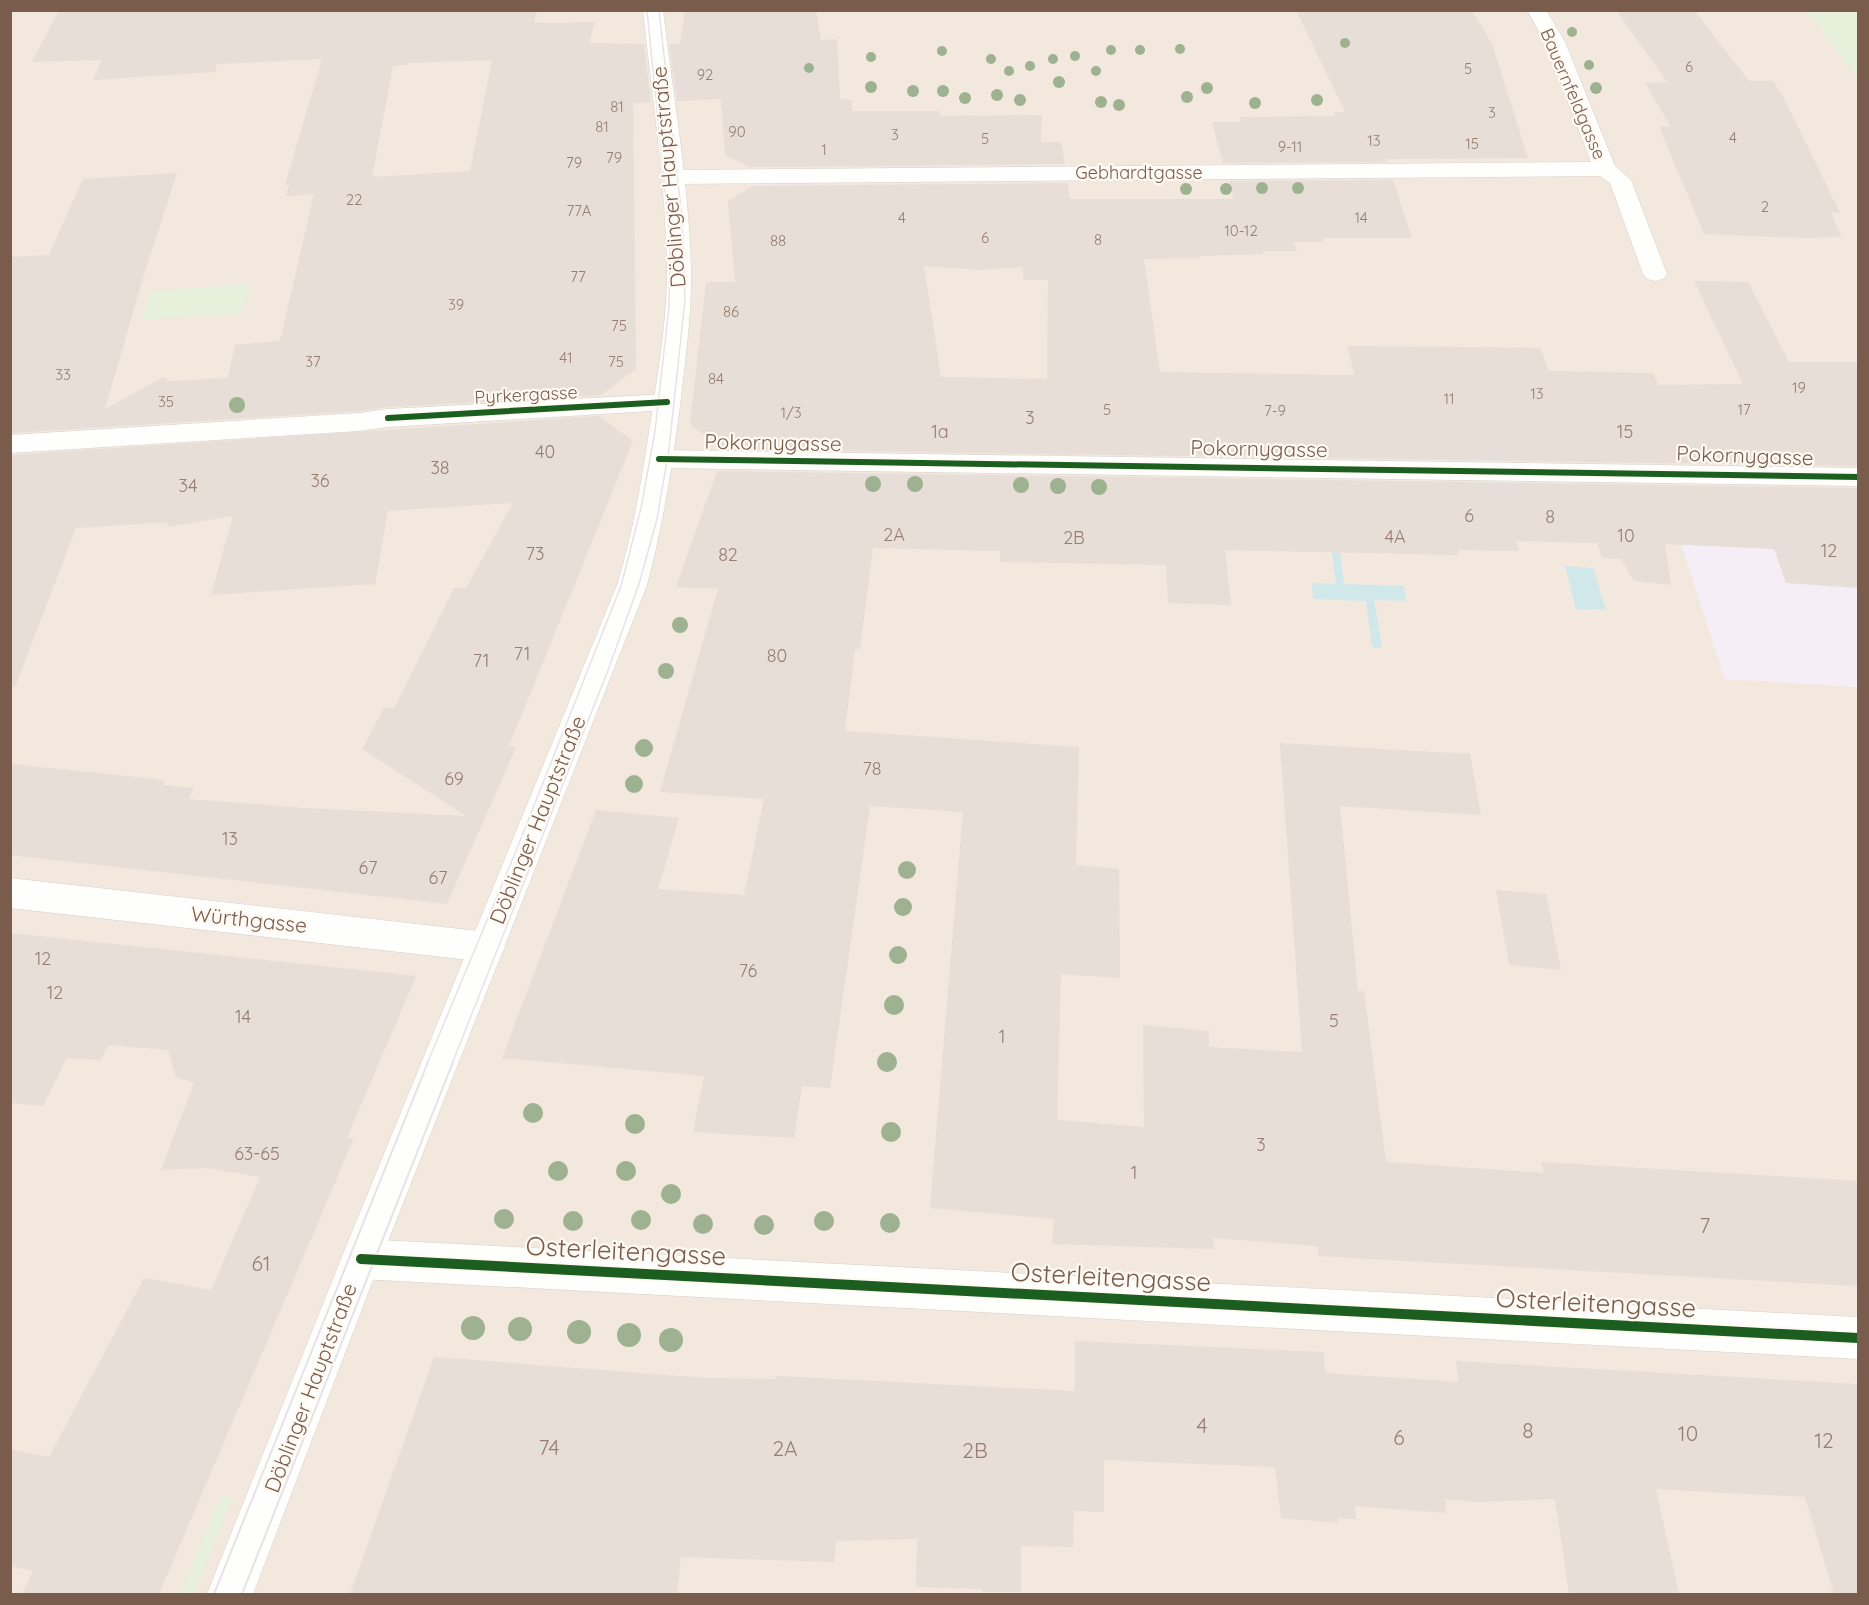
<svg xmlns="http://www.w3.org/2000/svg" width="1869" height="1605" font-family="Quicksand,sans-serif">
<style>
.residential{fill:#f2e8de}
.education{fill:#f6eef6}
.green{fill:#e7f0db}
.water{fill:#d0e8ea}
.building{fill:#e6ded7;fill-rule:evenodd}
.lines{fill:none;stroke-linecap:round;stroke-linejoin:round}
.street-casing{stroke:#d7d1cb;stroke-width:1}
.secondary-casing{stroke:#d9d2cb;stroke-width:1}
.street{fill:#fefefd;fill-rule:evenodd}
.secondary{fill:#fefefd;fill-rule:evenodd}
.tram-far1{stroke:#e6e3e7;stroke-width:1.5}
.tram{stroke:#e6e3e7;stroke-width:2}
.cycleway-far1-casing{stroke:#fffaf3;stroke-width:9}
.cycleway-casing{stroke:#fffaf3;stroke-width:14}
.cycleway-far1{stroke:#1b5e20;stroke-width:6}
.cycleway{stroke:#1b5e20;stroke-width:10}
.tree{fill:#9eb190}
.labels{text-anchor:middle;stroke-width:4.5;stroke-linejoin:round;paint-order:stroke}
.far-number-label{font-size:15px;fill:#977e72}
.far-street-label{font-size:18px;fill:#7a5c4d;stroke:#fffaf3}
.number-label{font-size:18px;fill:#977e72}
.street-label{font-size:21px;fill:#7a5c4d;stroke:#fffaf3}
.near-number-label{font-size:21px;fill:#977e72}
.near-street-label{font-size:26px;fill:#7a5c4d;stroke:#fffaf3}
</style>
<rect width="100%" height="100%" fill="#f9f5f0"/>
<path class="residential" d="M 11,11 L 1858,11 L 1858,1594 L 11,1594 Z"/>
<path class="education" d="M 1665,495 L 1858,499 L 1858,687 L 1725,679 Z"/>
<path class="green" d="M 1806,11 L 1858,11 L 1858,79 L 1813,20 Z
M 250,284 L 242,313 L 141,320 L 151,291 Z
M 221,1496 L 233,1498 L 194,1594 L 180,1594 Z"/>
<path class="water" d="M 1333,494 L 1344,584 L 1404,586 L 1406,601 L 1374,600 L 1382,648 L 1372,647 L 1366,601 L 1313,599 L 1312,583 L 1336,584 L 1332,552 Z
M 1565,566 L 1593,568 L 1606,610 L 1576,609 Z"/>
<path class="building" d="M 59,10 L 537,10 L 534,23 L 595,22 L 589,43 L 644,44 L 651,102 L 633,103 L 636,369 L 601,395 L 388,407 L 359,411 L 10,433 L 10,257 L 49,255 L 83,179 L 177,173 L 142,281 L 105,409 L 164,377 L 169,381 L 228,378 L 235,345 L 280,341 L 314,194 L 286,196 L 289,185 L 285,185 L 322,59 L 217,64 L 215,72 L 93,80 L 102,60 L 32,62 ZM 492,60 L 470,171 L 372,177 L 393,66 L 408,65 L 408,63 Z
M 685,10 L 816,10 L 821,40 L 837,39 L 840,99 L 852,100 L 852,111 L 940,111 L 940,116 L 1042,115 L 1041,142 L 1061,142 L 1065,164 L 749,167 L 725,155 L 721,99 L 677,101 L 669,44 L 680,44 Z
M 1296,10 L 1472,10 L 1492,44 L 1528,158 L 1386,159 L 1387,162 L 1223,163 L 1212,122 L 1241,122 L 1240,117 L 1335,116 L 1334,112 L 1345,112 Z
M 1616,10 L 1694,10 L 1749,81 L 1773,81 L 1783,96 L 1840,213 L 1831,212 L 1841,237 L 1804,238 L 1704,234 L 1659,126 L 1671,127 L 1645,83 L 1667,82 Z
M 1393,180 L 1412,238 L 1322,238 L 1323,242 L 1294,242 L 1297,251 L 1263,251 L 1263,254 L 1199,256 L 1199,258 L 1144,259 L 1160,372 L 1355,375 L 1347,346 L 1470,347 L 1540,348 L 1549,371 L 1653,373 L 1658,385 L 1743,384 L 1694,281 L 1748,282 L 1789,362 L 1858,362 L 1858,466 L 723,449 L 690,424 L 706,282 L 735,282 L 728,201 L 753,186 L 1068,183 L 1070,199 L 1234,199 L 1229,181 ZM 924,266 L 978,270 L 1023,267 L 1023,280 L 1048,280 L 1047,379 L 941,377 Z
M 599,416 L 633,441 L 509,746 L 516,747 L 447,904 L 10,855 L 10,764 L 165,780 L 163,785 L 194,788 L 188,799 L 305,808 L 466,816 L 362,749 L 384,708 L 394,709 L 454,588 L 466,588 L 513,503 L 388,511 L 375,584 L 211,595 L 233,516 L 167,527 L 168,522 L 76,528 L 15,687 L 10,687 L 10,455 Z
M 717,471 L 1858,488 L 1858,588 L 1786,583 L 1774,549 L 1665,544 L 1671,585 L 1634,581 L 1621,559 L 1602,558 L 1597,543 L 1516,541 L 1519,551 L 1458,550 L 1459,555 L 1225,550 L 1231,605 L 1168,603 L 1166,565 L 1000,562 L 1000,551 L 873,548 L 860,649 L 855,649 L 845,731 L 1079,747 L 1076,865 L 1119,869 L 1120,978 L 1061,974 L 1057,1120 L 1144,1127 L 1143,1025 L 1209,1031 L 1209,1047 L 1302,1052 L 1280,743 L 1470,754 L 1481,815 L 1340,806 L 1358,991 L 1364,991 L 1386,1162 L 1544,1173 L 1541,1162 L 1858,1181 L 1858,1286 L 1318,1256 L 1318,1246 L 1213,1238 L 1214,1249 L 1052,1244 L 1054,1219 L 930,1208 L 963,812 L 870,806 L 830,1088 L 802,1086 L 794,1138 L 693,1132 L 704,1076 L 502,1058 L 596,810 L 679,818 L 658,889 L 744,895 L 764,799 L 660,792 L 718,589 L 676,587 Z
M 1496,890 L 1546,894 L 1561,970 L 1509,965 Z
M 10,933 L 416,976 L 347,1138 L 353,1139 L 332,1190 L 159,1594 L 22,1594 L 33,1571 L 10,1566 L 10,1449 L 49,1457 L 144,1278 L 211,1290 L 260,1177 L 207,1168 L 161,1170 L 194,1083 L 176,1077 L 168,1050 L 109,1045 L 100,1060 L 67,1058 L 43,1106 L 10,1103 Z
M 1075,1341 L 1324,1352 L 1325,1373 L 1459,1382 L 1456,1361 L 1858,1384 L 1858,1594 L 1834,1594 L 1805,1497 L 1656,1489 L 1679,1594 L 1569,1594 L 1555,1499 L 1478,1502 L 1445,1499 L 1446,1513 L 1355,1506 L 1356,1519 L 1338,1518 L 1339,1523 L 1281,1518 L 1275,1467 L 1104,1460 L 1104,1512 L 1074,1511 L 1073,1547 L 1021,1546 L 1021,1592 L 982,1592 L 982,1589 L 916,1587 L 917,1539 L 836,1541 L 834,1562 L 681,1557 L 677,1594 L 350,1594 L 434,1357 L 706,1378 L 776,1379 L 776,1376 L 1075,1391 Z"/>
<g class="lines">
<defs>
<path id="street" d="M 1527,10 L 1546,10 L 1565,42 L 1615,166 L 1631,180 L 1667,274 L 1663,279 L 1655,281 L 1647,279 L 1643,274 L 1610,183 L 1600,176 L 672,184 L 664,182 L 661,177 L 664,172 L 672,170 L 1591,162 L 1545,42 Z
M 667,394 L 676,396 L 680,402 L 676,408 L 667,410 L 388,427 L 359,431 L 10,453 L 10,435 L 359,413 L 388,409 Z
M 659,450 L 1858,468 L 1858,486 L 659,468 L 649,465 L 645,459 L 649,453 Z
M 10,878 L 487,932 L 500,936 L 505,947 L 500,958 L 487,962 L 10,908 Z
M 361,1239 L 1858,1317 L 1858,1359 L 361,1279 L 347,1273 L 341,1259 L 347,1245 Z"/>
<path id="secondary" d="M 643,10 L 663,10 C 673,96 689,183 691,269 C 692,315 685,360 680,406 C 672,466 663,526 647,585 L 381,1259 L 253,1594 L 207,1594 L 341,1259 L 617,585 C 635,527 644,466 653,406 C 660,361 667,316 667,270 C 666,184 652,96 643,10 Z"/>
</defs>
<use href="#street" class="street-casing"/>
<use href="#secondary" class="secondary-casing"/>
<use href="#street" class="street"/>
<use href="#secondary" class="secondary"/>
<path class="tram-far1" d="M 427,1064 L 516,851 L 621,586 L 641,508 L 655,431 L 669,307 L 670,241 L 647,10
M 452,1064 L 607,673 L 639,584 L 657,519 L 669,449 L 685,300 L 682,218 L 659,10"/>
<path class="tram" d="M 214,1594 L 428,1062
M 242,1594 L 453,1062"/>
<defs>
<path id="cycleway-far1" d="M 388,418 L 667,402
M 659,459 L 1858,477"/>
<path id="cycleway" d="M 361,1259 L 1858,1338"/>
</defs>
<use href="#cycleway-far1" class="cycleway-far1-casing"/>
<use href="#cycleway" class="cycleway-casing"/>
<use href="#cycleway-far1" class="cycleway-far1"/>
<use href="#cycleway" class="cycleway"/>
</g>
<g class="tree">
<circle cx="1572" cy="32" r="5"/>
<circle cx="1345" cy="43" r="5"/>
<circle cx="1180" cy="49" r="5"/>
<circle cx="1111" cy="50" r="5"/>
<circle cx="1140" cy="50" r="5"/>
<circle cx="942" cy="51" r="5"/>
<circle cx="1075" cy="56" r="5"/>
<circle cx="871" cy="57" r="5"/>
<circle cx="991" cy="59" r="5"/>
<circle cx="1053" cy="59" r="5"/>
<circle cx="1589" cy="65" r="5"/>
<circle cx="1030" cy="66" r="5"/>
<circle cx="809" cy="68" r="5"/>
<circle cx="1009" cy="71" r="5"/>
<circle cx="1096" cy="71" r="5"/>
<circle cx="1059" cy="82" r="6"/>
<circle cx="871" cy="87" r="6"/>
<circle cx="1207" cy="88" r="6"/>
<circle cx="1596" cy="88" r="6"/>
<circle cx="913" cy="91" r="6"/>
<circle cx="943" cy="91" r="6"/>
<circle cx="997" cy="95" r="6"/>
<circle cx="1187" cy="97" r="6"/>
<circle cx="965" cy="98" r="6"/>
<circle cx="1020" cy="100" r="6"/>
<circle cx="1317" cy="100" r="6"/>
<circle cx="1101" cy="102" r="6"/>
<circle cx="1255" cy="103" r="6"/>
<circle cx="1119" cy="105" r="6"/>
<circle cx="1262" cy="188" r="6"/>
<circle cx="1298" cy="188" r="6"/>
<circle cx="1186" cy="189" r="6"/>
<circle cx="1226" cy="189" r="6"/>
<circle cx="237" cy="405" r="8"/>
<circle cx="873" cy="484" r="8"/>
<circle cx="915" cy="484" r="8"/>
<circle cx="1021" cy="485" r="8"/>
<circle cx="1058" cy="486" r="8"/>
<circle cx="1099" cy="487" r="8"/>
<circle cx="680" cy="625" r="8"/>
<circle cx="666" cy="671" r="8"/>
<circle cx="644" cy="748" r="9"/>
<circle cx="634" cy="784" r="9"/>
<circle cx="907" cy="870" r="9"/>
<circle cx="903" cy="907" r="9"/>
<circle cx="898" cy="955" r="9"/>
<circle cx="894" cy="1005" r="10"/>
<circle cx="887" cy="1062" r="10"/>
<circle cx="533" cy="1113" r="10"/>
<circle cx="635" cy="1124" r="10"/>
<circle cx="891" cy="1132" r="10"/>
<circle cx="558" cy="1171" r="10"/>
<circle cx="626" cy="1171" r="10"/>
<circle cx="671" cy="1194" r="10"/>
<circle cx="504" cy="1219" r="10"/>
<circle cx="641" cy="1220" r="10"/>
<circle cx="573" cy="1221" r="10"/>
<circle cx="824" cy="1221" r="10"/>
<circle cx="890" cy="1223" r="10"/>
<circle cx="703" cy="1224" r="10"/>
<circle cx="764" cy="1225" r="10"/>
<circle cx="473" cy="1328" r="12"/>
<circle cx="520" cy="1329" r="12"/>
<circle cx="579" cy="1332" r="12"/>
<circle cx="629" cy="1335" r="12"/>
<circle cx="671" cy="1340" r="12"/>
</g>
<g class="labels">
<g class="far-number-label">
<text x="1689" y="72">6</text>
<text x="1468" y="74">5</text>
<text x="705" y="80">92</text>
<text x="617" y="112">81</text>
<text x="1492" y="118">3</text>
<text x="602" y="132">81</text>
<text x="737" y="137">90</text>
<text x="895" y="140">3</text>
<text x="1733" y="143">4</text>
<text x="985" y="144">5</text>
<text x="1374" y="146">13</text>
<text x="1472" y="149">15</text>
<text x="1290" y="152">9-11</text>
<text x="824" y="155">1</text>
<text x="614" y="163">79</text>
<text x="574" y="168">79</text>
<text x="354" y="205">22</text>
<text x="1765" y="212">2</text>
<text x="579" y="216">77A</text>
<text x="902" y="223">4</text>
<text x="1361" y="223">14</text>
<text x="1241" y="236">10-12</text>
<text x="985" y="243">6</text>
<text x="1098" y="245">8</text>
<text x="778" y="246">88</text>
<text x="578" y="282">77</text>
<text x="456" y="310">39</text>
<text x="731" y="317">86</text>
<text x="619" y="331">75</text>
<text x="566" y="363">41</text>
<text x="313" y="367">37</text>
<text x="616" y="367">75</text>
<text x="63" y="380">33</text>
<text x="716" y="384">84</text>
<text x="1799" y="393">19</text>
<text x="1537" y="399">13</text>
<text x="1449" y="404">11</text>
<text x="166" y="407">35</text>
<text x="1107" y="415">5</text>
<text x="1744" y="415">17</text>
<text x="1275" y="416">7-9</text>
<text x="791" y="418">1/3</text>
</g>
<g class="far-street-label">
<text transform="translate(1573 94) rotate(67)" y="6">Bauernfeldgasse</text>
<text x="1139" y="179">Gebhardtgasse</text>
<text transform="translate(526 395) rotate(-3)" y="6">Pyrkergasse</text>
</g>
<g class="number-label">
<text x="1030" y="424">3</text>
<text x="940" y="438">1a</text>
<text x="1625" y="438">15</text>
<text x="545" y="458">40</text>
<text x="440" y="474">38</text>
<text x="320" y="487">36</text>
<text x="188" y="492">34</text>
<text x="1469" y="522">6</text>
<text x="1550" y="523">8</text>
<text x="894" y="541">2A</text>
<text x="1626" y="542">10</text>
<text x="1395" y="543">4A</text>
<text x="1074" y="544">2B</text>
<text x="1829" y="557">12</text>
<text x="535" y="560">73</text>
<text x="728" y="561">82</text>
<text x="522" y="660">71</text>
<text x="777" y="662">80</text>
<text x="481" y="667">71</text>
<text x="872" y="775">78</text>
<text x="454" y="785">69</text>
<text x="230" y="845">13</text>
<text x="368" y="874">67</text>
<text x="438" y="884">67</text>
<text x="43" y="965">12</text>
<text x="748" y="977">76</text>
<text x="55" y="999">12</text>
<text x="243" y="1023">14</text>
<text x="1334" y="1027">5</text>
<text x="1002" y="1043">1</text>
<text x="1261" y="1151">3</text>
<text x="257" y="1160">63-65</text>
<text x="1134" y="1179">1</text>
</g>
<g class="street-label">
<text transform="translate(669 177) rotate(-95)" y="7">Döblinger Hauptstraße</text>
<text transform="translate(773 443) rotate(1)" y="7">Pokornygasse</text>
<text transform="translate(1259 449) rotate(1)" y="7">Pokornygasse</text>
<text transform="translate(1745 456) rotate(2)" y="7">Pokornygasse</text>
<text transform="translate(538 820) rotate(-68)" y="7">Döblinger Hauptstraße</text>
<text transform="translate(249 920) rotate(6)" y="7">Würthgasse</text>
<text transform="translate(311 1388) rotate(-69)" y="7">Döblinger Hauptstraße</text>
</g>
<g class="near-number-label">
<text x="1705" y="1233">7</text>
<text x="261" y="1271">61</text>
<text x="1202" y="1433">4</text>
<text x="1528" y="1438">8</text>
<text x="1688" y="1441">10</text>
<text x="1399" y="1445">6</text>
<text x="1824" y="1448">12</text>
<text x="549" y="1455">74</text>
<text x="785" y="1456">2A</text>
<text x="975" y="1458">2B</text>
</g>
<g class="near-street-label">
<text transform="translate(626 1251) rotate(3)" y="9">Osterleitengasse</text>
<text transform="translate(1111 1277) rotate(3)" y="9">Osterleitengasse</text>
<text transform="translate(1596 1303) rotate(3)" y="9">Osterleitengasse</text>
</g>
</g>
<rect width="1869" height="1605" fill="none" stroke="#7a5c4d" stroke-width="24"/>
</svg>
